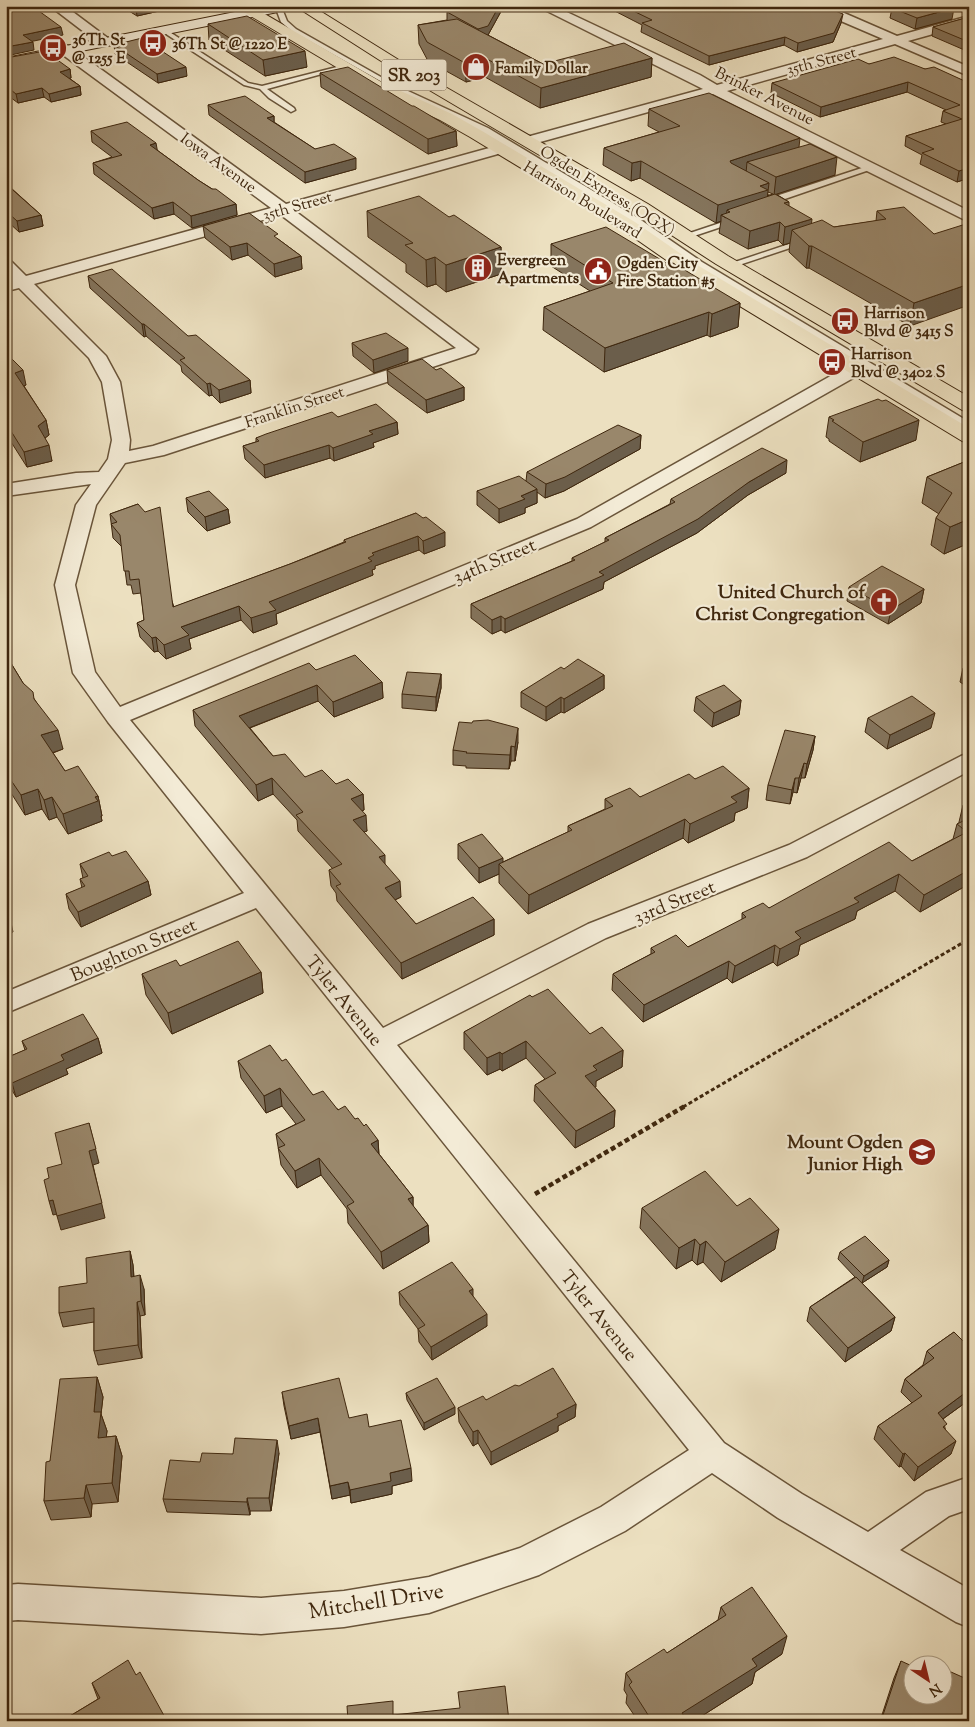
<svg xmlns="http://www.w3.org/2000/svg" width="975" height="1727" font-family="'Sorts Mill Goudy',serif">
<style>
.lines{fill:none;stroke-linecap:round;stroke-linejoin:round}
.lane-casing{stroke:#6a553a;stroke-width:3}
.street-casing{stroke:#6a553a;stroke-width:3}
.secondary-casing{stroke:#3f270e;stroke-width:2}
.primary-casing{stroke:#3f270e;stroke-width:2}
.path-far1{stroke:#3f270e;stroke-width:3;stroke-dasharray:4 2.5;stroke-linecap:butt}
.path{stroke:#3f270e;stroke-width:4.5;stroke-dasharray:5 3;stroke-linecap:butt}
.lane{fill:#f3ebd6;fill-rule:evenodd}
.street{fill:#f3ebd6;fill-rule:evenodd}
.secondary{fill:#f3ebd6;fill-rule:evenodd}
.primary{fill:#ece0c0;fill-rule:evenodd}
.wall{fill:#84745c;stroke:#3f270e;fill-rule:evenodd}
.shaded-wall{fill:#6b5e4b;stroke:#3f270e}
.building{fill:#99876b;stroke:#3f270e}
.labels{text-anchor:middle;stroke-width:4.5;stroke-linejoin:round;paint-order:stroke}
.far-poi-label{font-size:16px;font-weight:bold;fill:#3f270e;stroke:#f3ebd6;text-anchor:start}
.far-street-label{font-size:16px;fill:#3f270e;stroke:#f3ebd6}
.shield{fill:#f3ebd6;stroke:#75624a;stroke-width:1}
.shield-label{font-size:18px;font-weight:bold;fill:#3f270e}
.street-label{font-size:19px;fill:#3f270e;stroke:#f3ebd6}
.poi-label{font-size:19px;font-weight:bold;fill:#3f270e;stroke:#f3ebd6;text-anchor:end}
.near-street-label{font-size:22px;fill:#3f270e;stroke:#f3ebd6}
</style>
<rect width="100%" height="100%" fill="#ece0c0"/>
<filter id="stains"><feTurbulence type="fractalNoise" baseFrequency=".004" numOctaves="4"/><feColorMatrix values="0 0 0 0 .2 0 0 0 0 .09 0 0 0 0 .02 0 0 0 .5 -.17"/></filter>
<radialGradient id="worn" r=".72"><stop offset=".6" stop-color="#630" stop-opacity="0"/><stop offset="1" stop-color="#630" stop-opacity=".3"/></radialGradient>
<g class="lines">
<defs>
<path id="lane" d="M 275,6 L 281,6 L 287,21 L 296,29 L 395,85 L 488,128 L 638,218 L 702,262 L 969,422 L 969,429 L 696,266 L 632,222 L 482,132 L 391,87 L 292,31 L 281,22 Z
M 165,29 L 248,83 L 262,86 L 337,67 L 340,69 L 267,89 L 294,108 L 295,110 L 291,112 L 269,98 L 260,89 L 244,85 L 163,32 L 162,31 Z
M 868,166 L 875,168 L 776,202 L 770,202 L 762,197 L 766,195 L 773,197 Z
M 732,219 L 739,221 L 688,238 L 681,236 Z
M 801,240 L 808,242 L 733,267 L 726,265 Z"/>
<path id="street" d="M 50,6 L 65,6 L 113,42 L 111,45 L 101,45 Z
M 537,6 L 554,6 L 700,75 L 717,85 L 883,39 L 813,9 L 811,6 L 828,6 L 897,36 L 969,16 L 969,24 L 908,41 L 969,67 L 969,76 L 895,44 L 727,91 L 969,211 L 969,222 L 713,94 L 533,144 L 523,144 L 521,141 L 523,138 L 703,89 Z
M 64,45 L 69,46 L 286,204 L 500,145 L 505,146 L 507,149 L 505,152 L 295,211 L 478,349 L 475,353 L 164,455 L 125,463 L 96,505 L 75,585 L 95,672 L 120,707 L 577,519 L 850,365 L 856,364 L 862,365 L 865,369 L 862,373 L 591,527 L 130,720 L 383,1028 L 588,924 L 789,845 L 961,756 L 969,753 L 969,771 L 807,857 L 606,938 L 397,1045 L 724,1443 L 802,1494 L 868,1532 L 926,1492 L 969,1477 L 969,1509 L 949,1516 L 900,1550 L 969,1589 L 969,1627 L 956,1622 L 778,1518 L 712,1473 L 625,1531 L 539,1575 L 429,1613 L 344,1627 L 261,1634 L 18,1620 L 6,1621 L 6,1585 L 18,1584 L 261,1598 L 344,1591 L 429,1577 L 520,1548 L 601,1507 L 689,1450 L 256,908 L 6,1013 L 6,992 L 244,893 L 108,722 L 73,673 L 55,585 L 76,505 L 91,484 L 6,496 L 6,484 L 76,473 L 99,472 L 108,459 L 112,440 L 102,382 L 89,358 L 19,288 L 11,290 L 6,289 L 6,281 L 11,280 L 6,275 L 6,260 L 12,262 L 26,276 L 271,208 L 59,52 L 57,49 L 59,46 ZM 281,215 L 456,348 L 153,446 L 129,451 L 130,440 L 120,382 L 106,356 L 34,284 Z"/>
<path id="secondary" d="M 265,6 L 295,6 L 288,10 L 6,66 L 6,58 Z"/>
<path id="primary" d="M 234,6 L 251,6 L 383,83 L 452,114 L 482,131 L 635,222 L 694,263 L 969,428 L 969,443 L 962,441 L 682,271 L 623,230 L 470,137 L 440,120 L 373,89 Z
M 295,6 L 312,6 L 402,62 L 648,204 L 728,256 L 969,397 L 969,412 L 962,410 L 716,264 L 636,212 L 392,68 Z"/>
</defs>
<use href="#lane" class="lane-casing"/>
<use href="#street" class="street-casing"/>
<use href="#secondary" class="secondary-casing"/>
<use href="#primary" class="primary-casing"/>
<path class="path-far1" d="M 683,1107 L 969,939"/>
<path class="path" d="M 535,1194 L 685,1106"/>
<use href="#lane" class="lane"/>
<use href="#street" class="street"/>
<use href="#secondary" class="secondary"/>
<use href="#primary" class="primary"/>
</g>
<path class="wall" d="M 121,6 L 168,6 L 168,9 L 137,16 Z
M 462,6 L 504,6 L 488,35 L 543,64 L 652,58 L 651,77 L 540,108 L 485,77 L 466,82 L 428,61 L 419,44 L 418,25 L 447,20 L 447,12 L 465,7 Z
M 605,6 L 823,6 L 841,23 L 833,42 L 797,52 L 784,45 L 709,65 L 641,32 L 642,25 Z
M 833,6 L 849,6 L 846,12 Z
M 892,8 L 952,19 L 915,29 L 890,18 Z
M 969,17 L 969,52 L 932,36 L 933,27 Z
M 208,24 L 307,67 L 265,76 L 209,40 Z
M 114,45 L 187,76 L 158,83 L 115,54 Z
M 6,58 L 70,69 L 71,78 L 69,78 L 80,86 L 81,95 L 51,102 L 44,97 L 18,103 L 6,94 Z
M 869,64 L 925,69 L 969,83 L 969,178 L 957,182 L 920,164 L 922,155 L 905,146 L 906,136 L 946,124 L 941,122 L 943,111 L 946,110 L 907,92 L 820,117 L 771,93 L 772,83 Z
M 320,73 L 456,131 L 457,146 L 428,154 L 321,87 Z
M 208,105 L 274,116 L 274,122 L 315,149 L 356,169 L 305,183 L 209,115 Z
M 649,109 L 799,147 L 835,175 L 776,194 L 789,202 L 789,206 L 812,224 L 834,227 L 876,221 L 877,211 L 934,234 L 910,326 L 809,268 L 806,268 L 789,252 L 790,243 L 783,245 L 778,240 L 748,249 L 719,233 L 721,221 L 716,223 L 640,178 L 631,181 L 603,165 L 604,148 L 659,132 L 648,126 ZM 768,192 L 773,194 L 767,196 Z
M 91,131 L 157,150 L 198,180 L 236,204 L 237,215 L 192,228 L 174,214 L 154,219 L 94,174 L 93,163 L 112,157 L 92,142 Z
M 6,179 L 9,181 L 10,187 L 41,215 L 43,226 L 19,232 L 6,220 Z
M 367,211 L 449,217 L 501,247 L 501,274 L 446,292 L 436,284 L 427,287 L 406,272 L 406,264 L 368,237 Z
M 203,226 L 278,239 L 301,256 L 302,269 L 275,277 L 248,255 L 232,260 L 205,238 Z
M 551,244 L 668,264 L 740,303 L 738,327 L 710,337 L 707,335 L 604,372 L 543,330 L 544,307 L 590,291 L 551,266 Z
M 88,276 L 188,336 L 250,380 L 251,393 L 220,403 L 212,395 L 209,396 L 182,372 L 181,366 L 146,336 L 144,337 L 90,288 Z
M 352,343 L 408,361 L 374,373 L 353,356 Z
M 6,353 L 26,385 L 24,386 L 46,420 L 49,435 L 45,438 L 52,461 L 27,467 L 6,434 Z
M 387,370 L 436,370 L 464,387 L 464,400 L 427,413 L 388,384 Z
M 338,417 L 397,422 L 398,434 L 373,443 L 374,447 L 334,461 L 330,458 L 265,478 L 245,459 L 243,446 L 256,442 L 256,438 Z
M 829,417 L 916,440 L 860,462 L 829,441 L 829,439 L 826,437 Z
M 641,435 L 640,449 L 564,491 L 545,498 L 537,492 L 537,503 L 525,508 L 525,513 L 499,523 L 477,505 L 477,491 L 526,481 L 527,472 Z
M 969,460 L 969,543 L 944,554 L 931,545 L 936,518 L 939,514 L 922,503 L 927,477 Z
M 786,473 L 748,495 L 697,533 L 604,582 L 603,589 L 505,633 L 501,630 L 492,634 L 471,618 L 471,604 L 572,561 L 572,558 L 605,542 L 605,538 L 670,504 L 671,499 Z
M 186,498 L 228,509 L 230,523 L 207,531 L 188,512 Z
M 138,504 L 174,607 L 290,564 L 344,542 L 344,540 L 416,513 L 445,546 L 424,554 L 419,550 L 375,566 L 375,569 L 372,570 L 373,575 L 276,614 L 277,624 L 253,633 L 241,620 L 189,639 L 191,649 L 166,659 L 158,651 L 154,652 L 140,637 L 137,623 L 144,620 L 141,593 L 133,594 L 131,585 L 127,585 L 122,547 L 113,538 L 110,514 Z
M 849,587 L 924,589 L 921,603 L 888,624 L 847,601 Z
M 6,655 L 23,683 L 35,700 L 63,749 L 53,753 L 65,771 L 98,796 L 102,816 L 101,816 L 102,821 L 68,834 L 57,817 L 49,820 L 42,809 L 25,815 L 6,785 Z
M 969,665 L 969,688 L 960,682 L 963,668 Z
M 564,669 L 604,675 L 604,689 L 564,713 L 561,712 L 546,721 L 521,707 L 521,692 Z
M 316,670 L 382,682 L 383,698 L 334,717 L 318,701 L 250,728 L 273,756 L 305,777 L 336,784 L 363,794 L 364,810 L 362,811 L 367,831 L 364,832 L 385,865 L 401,897 L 395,900 L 416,924 L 494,919 L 494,935 L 402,979 L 337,901 L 336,893 L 331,886 L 329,870 L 333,869 L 298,831 L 297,820 L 273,794 L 258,801 L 195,726 L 193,710 Z
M 441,674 L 441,688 L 436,711 L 402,708 L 402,694 Z
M 696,697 L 741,700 L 739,715 L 712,727 L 694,711 Z
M 868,718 L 931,728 L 887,749 L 865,732 Z
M 815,736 L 813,750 L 805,778 L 801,778 L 797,793 L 793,792 L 790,804 L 766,800 L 768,785 Z
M 518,742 L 515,761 L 511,761 L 509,769 L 466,768 L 466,766 L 453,765 L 453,750 Z
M 695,779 L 749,788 L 747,808 L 735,813 L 734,821 L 688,843 L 683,838 L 528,914 L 499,883 L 499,874 L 479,883 L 458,859 L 458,844 L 503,862 L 568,832 L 568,826 L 605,809 L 605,799 L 640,797 Z
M 969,802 L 969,884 L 920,912 L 895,891 L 857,911 L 855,919 L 800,945 L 798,955 L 777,966 L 773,962 L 732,983 L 727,978 L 643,1022 L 612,990 L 613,974 L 651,954 L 651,948 L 688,947 L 742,920 L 742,913 L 769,908 L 912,861 L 953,839 L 957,824 L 959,823 L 959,822 L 963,805 Z
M 112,856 L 148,881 L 151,895 L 81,927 L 69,909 L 66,894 L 82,888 L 80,879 L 83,878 L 80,864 Z
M 180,966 L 261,972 L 263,993 L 172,1034 L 146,995 L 142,974 Z
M 532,997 L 590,1034 L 623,1050 L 622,1067 L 596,1081 L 595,1087 L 615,1110 L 614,1127 L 575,1148 L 534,1101 L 535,1085 L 545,1079 L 526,1058 L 502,1071 L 500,1069 L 487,1075 L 464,1049 L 464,1032 Z
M 98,1038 L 102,1053 L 66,1069 L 68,1074 L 16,1097 L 6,1080 L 6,1058 L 25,1050 L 22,1041 Z
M 238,1061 L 282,1061 L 313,1095 L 355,1119 L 364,1126 L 378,1140 L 379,1154 L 413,1197 L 413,1206 L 428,1225 L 429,1242 L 383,1269 L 348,1223 L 347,1209 L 321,1175 L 297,1188 L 281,1165 L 276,1134 L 296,1124 L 282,1106 L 266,1113 L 241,1078 Z
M 642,1208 L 775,1249 L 721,1282 L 703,1262 L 697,1265 L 692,1260 L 676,1269 L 640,1228 Z
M 130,1251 L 133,1265 L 134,1276 L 144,1289 L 145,1315 L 140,1316 L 142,1358 L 98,1365 L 94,1351 L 94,1322 L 63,1327 L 59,1313 L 87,1283 Z
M 840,1252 L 889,1260 L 887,1267 L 862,1283 L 895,1317 L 891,1331 L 845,1362 L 807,1321 L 810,1307 L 855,1277 L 838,1259 Z
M 399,1292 L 473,1296 L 487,1326 L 432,1360 L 419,1342 L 418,1329 L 400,1305 Z
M 954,1332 L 969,1400 L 943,1419 L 951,1454 L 914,1481 L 901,1466 L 899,1467 L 874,1439 L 878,1426 L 912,1403 L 901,1392 L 905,1379 L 923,1365 L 927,1351 Z
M 97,1377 L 103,1397 L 101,1414 L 107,1431 L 106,1437 L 116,1436 L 122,1456 L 118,1502 L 92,1504 L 91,1517 L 51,1520 L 44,1501 L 50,1461 Z
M 282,1392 L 349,1418 L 369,1427 L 412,1481 L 392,1486 L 392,1494 L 351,1503 L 350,1495 L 332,1499 L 320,1432 L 291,1439 L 284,1406 Z
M 406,1393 L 455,1414 L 424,1430 L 407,1400 Z
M 486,1400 L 576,1404 L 575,1417 L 558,1426 L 558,1431 L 491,1465 L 478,1443 L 473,1446 L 459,1422 L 458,1408 Z
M 279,1453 L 271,1511 L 250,1511 L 250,1515 L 167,1512 L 163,1499 L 200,1462 L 233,1454 Z
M 721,1607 L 782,1654 L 755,1672 L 752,1684 L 694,1721 L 638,1721 L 626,1703 L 627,1695 L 624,1690 L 626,1673 L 667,1653 L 718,1620 Z
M 901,1661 L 912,1694 L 969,1721 L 880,1721 L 894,1678 Z
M 136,1675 L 167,1721 L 72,1721 L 70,1716 L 98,1699 L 92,1683 Z"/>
<path class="shaded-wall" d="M 142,6 L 168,6 L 168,9 L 137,16 L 136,8 Z
M 499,6 L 504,6 L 488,35 L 478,38 L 478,29 Z
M 954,8 L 952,19 L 915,29 L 917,18 Z
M 843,14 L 841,23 L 833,42 L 797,52 L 798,43 Z
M 61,27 L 63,35 L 24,43 L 23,35 Z
M 785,37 L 784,45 L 709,65 L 709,56 Z
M 33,42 L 34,50 L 6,56 L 6,47 Z
M 305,51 L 307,67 L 265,76 L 263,60 Z
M 485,58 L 485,77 L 466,82 L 465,63 Z
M 652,58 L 651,77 L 540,108 L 541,88 Z
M 186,67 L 187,76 L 158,83 L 157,74 Z
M 70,69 L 71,78 L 61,80 L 60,72 Z
M 908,82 L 907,92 L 820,117 L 821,107 Z
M 80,86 L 81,95 L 51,102 L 49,94 Z
M 42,88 L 44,97 L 18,103 L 16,94 Z
M 274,116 L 274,126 L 267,118 Z
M 456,131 L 457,146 L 428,154 L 428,139 Z
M 800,138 L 798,156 L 747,162 L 746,173 L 728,178 L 730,161 Z
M 156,143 L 158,154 L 150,145 Z
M 837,157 L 835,175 L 774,195 L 776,177 Z
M 356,158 L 356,169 L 305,183 L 305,172 Z
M 641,161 L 640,178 L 631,181 L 632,163 Z
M 969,168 L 969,178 L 957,182 L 959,171 Z
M 6,181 L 9,181 L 11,192 L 6,192 Z
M 769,183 L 766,208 L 730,212 L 727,210 L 726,218 L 721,215 L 721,221 L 716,223 L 718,205 L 760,186 Z
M 173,202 L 174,214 L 154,219 L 152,208 Z
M 236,204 L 237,215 L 192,228 L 191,216 Z
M 41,215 L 43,226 L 19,232 L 17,221 Z
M 812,219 L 810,237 L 792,230 L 790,243 L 783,245 L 785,227 Z
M 780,222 L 778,240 L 748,249 L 750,231 Z
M 247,243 L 248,255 L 232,260 L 230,247 Z
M 809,246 L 812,246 L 809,268 L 806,268 Z
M 501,247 L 501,274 L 446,292 L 446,265 Z
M 301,256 L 302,269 L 275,277 L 274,264 Z
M 435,257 L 436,284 L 427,287 L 426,260 Z
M 969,284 L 969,305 L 910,326 L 914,303 Z
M 740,303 L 738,327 L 710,337 L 712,314 Z
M 709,312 L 707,335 L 604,372 L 605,348 Z
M 142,324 L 144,324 L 146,336 L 144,337 Z
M 408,348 L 408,361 L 374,373 L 373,360 Z
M 23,370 L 26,385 L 18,388 L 15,373 Z
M 250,380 L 251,393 L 220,403 L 219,390 Z
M 210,383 L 212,395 L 209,396 L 207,384 Z
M 464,387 L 464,400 L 427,413 L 426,400 Z
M 46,420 L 49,435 L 41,441 L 38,426 Z
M 919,420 L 916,440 L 860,462 L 863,442 Z
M 397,422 L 398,434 L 373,443 L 374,447 L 334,461 L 333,448 L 369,431 Z
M 641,435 L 640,449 L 564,491 L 545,498 L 546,484 Z
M 49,445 L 52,461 L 27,467 L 24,452 Z
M 329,445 L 330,458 L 265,478 L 264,465 Z
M 787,460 L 786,473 L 748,495 L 697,533 L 604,582 L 603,589 L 505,633 L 505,619 L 599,572 L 749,482 Z
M 537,489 L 537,503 L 525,508 L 525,513 L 499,523 L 499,509 L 521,496 Z
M 228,509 L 230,523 L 207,531 L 205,517 Z
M 969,519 L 969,543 L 944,554 L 950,527 Z
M 445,532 L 445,546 L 424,554 L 423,541 Z
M 418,536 L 419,550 L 375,566 L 375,569 L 372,570 L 373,575 L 276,614 L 277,624 L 253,633 L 251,618 L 269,602 L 368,558 L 372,553 Z
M 924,589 L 921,603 L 888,624 L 891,610 Z
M 239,606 L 241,620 L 189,639 L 191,649 L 166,659 L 164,645 L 181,627 Z
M 501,616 L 501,630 L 492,634 L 492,620 Z
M 156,637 L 158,651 L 154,652 L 152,638 Z
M 441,674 L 441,688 L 436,711 L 436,697 Z
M 604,675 L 604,689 L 564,713 L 564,699 Z
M 382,682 L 383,698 L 334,717 L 333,702 Z
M 317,685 L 318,701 L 241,731 L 239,716 Z
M 561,697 L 561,712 L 546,721 L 546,707 Z
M 741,700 L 739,715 L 712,727 L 714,713 Z
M 935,713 L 931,728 L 887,749 L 890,735 Z
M 518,728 L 518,742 L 515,761 L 515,747 Z
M 58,730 L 63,749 L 46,755 L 41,735 Z
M 815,736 L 813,750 L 805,778 L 807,764 Z
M 511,746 L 511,761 L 509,769 L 510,755 Z
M 804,763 L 801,778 L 797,793 L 799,778 Z
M 272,778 L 273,794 L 258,801 L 256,785 Z
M 795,778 L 793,792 L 790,804 L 792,790 Z
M 749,788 L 747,808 L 735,813 L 734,821 L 688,843 L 690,824 L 731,797 Z
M 38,789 L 42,809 L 25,815 L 21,795 Z
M 363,794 L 364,810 L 352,815 L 351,799 Z
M 98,796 L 102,816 L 101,816 L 102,821 L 68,834 L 63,814 Z
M 52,797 L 57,817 L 49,820 L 44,800 Z
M 366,815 L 367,831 L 354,836 L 353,820 Z
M 685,819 L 683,838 L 528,914 L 529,895 Z
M 385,855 L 385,870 L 379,857 Z
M 503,858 L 503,868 L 499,864 L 499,874 L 479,883 L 479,868 Z
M 969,869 L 969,884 L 920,912 L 924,895 Z
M 899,874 L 895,891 L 857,911 L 855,919 L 800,945 L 798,955 L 777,966 L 780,949 L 795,932 L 854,898 Z
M 148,881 L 151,895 L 81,927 L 78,912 Z
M 400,881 L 401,897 L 386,904 L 385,888 Z
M 10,918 L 13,932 L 6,935 L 6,919 Z
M 494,919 L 494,935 L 402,979 L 401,963 Z
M 775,945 L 773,962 L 732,983 L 735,966 Z
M 729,961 L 727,978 L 643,1022 L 644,1005 Z
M 261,972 L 263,993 L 172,1034 L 168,1013 Z
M 98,1038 L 102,1053 L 66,1069 L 68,1074 L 16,1097 L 12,1083 L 61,1055 Z
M 526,1041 L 526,1058 L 502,1071 L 502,1054 Z
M 623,1050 L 622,1067 L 596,1081 L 596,1087 L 584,1093 L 585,1076 L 593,1066 Z
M 500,1052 L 500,1069 L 487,1075 L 487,1058 Z
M 280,1088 L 282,1106 L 266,1113 L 264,1096 Z
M 615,1110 L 614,1127 L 575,1148 L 576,1131 Z
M 89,1123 L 99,1163 L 93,1165 L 105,1218 L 61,1230 L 57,1216 L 89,1151 Z
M 378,1140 L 379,1157 L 371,1144 Z
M 319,1158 L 321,1175 L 297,1188 L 295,1171 Z
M 413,1197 L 413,1214 L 408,1199 Z
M 53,1200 L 57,1214 L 53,1215 L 49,1201 Z
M 428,1225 L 429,1242 L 383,1269 L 381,1252 Z
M 779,1229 L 775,1249 L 721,1282 L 725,1262 Z
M 695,1239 L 692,1260 L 676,1269 L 679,1248 Z
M 706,1241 L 703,1262 L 697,1265 L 700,1245 Z
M 130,1251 L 133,1265 L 134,1291 L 131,1277 Z
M 889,1260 L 887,1267 L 862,1283 L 864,1276 Z
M 140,1275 L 144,1289 L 145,1315 L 141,1301 Z
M 473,1289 L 473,1302 L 469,1291 Z
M 137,1302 L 140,1316 L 142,1358 L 138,1345 Z
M 487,1314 L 487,1326 L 432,1360 L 431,1347 Z
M 895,1317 L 891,1331 L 845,1362 L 848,1348 Z
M 97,1377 L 103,1397 L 101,1414 L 107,1431 L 104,1457 L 98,1438 L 94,1412 Z
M 969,1390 L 969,1400 L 933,1426 L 938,1413 Z
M 576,1404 L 575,1417 L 558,1426 L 558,1431 L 491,1465 L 491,1452 L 557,1414 Z
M 455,1407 L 455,1414 L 424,1430 L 424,1423 Z
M 318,1418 L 320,1432 L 291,1439 L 289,1426 Z
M 478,1430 L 478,1443 L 473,1446 L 473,1432 Z
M 116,1436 L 122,1456 L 118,1502 L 112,1483 Z
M 277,1440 L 279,1453 L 271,1511 L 269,1498 Z
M 956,1441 L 951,1454 L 914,1481 L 918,1467 Z
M 905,1453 L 901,1466 L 899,1467 L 903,1454 Z
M 411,1468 L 412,1481 L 392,1486 L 392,1494 L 351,1503 L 350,1490 L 390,1473 Z
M 348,1482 L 350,1495 L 332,1499 L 330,1486 Z
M 86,1485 L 92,1504 L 91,1517 L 84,1498 Z
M 247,1498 L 250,1511 L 250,1515 L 247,1502 Z
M 787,1636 L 782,1654 L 755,1672 L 752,1684 L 694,1721 L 681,1721 L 682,1713 L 752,1659 Z"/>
<path class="building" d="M 6,6 L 32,6 L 61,27 L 23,35 L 33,42 L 6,47 Z
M 468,6 L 499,6 L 488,26 L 478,29 L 447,12 Z
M 623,6 L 823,6 L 843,14 L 834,33 L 798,43 L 785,37 L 709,56 L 642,23 L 652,20 Z
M 897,6 L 950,6 L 954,8 L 917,18 L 892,8 Z
M 247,16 L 305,51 L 263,60 L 208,24 Z
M 969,17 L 969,42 L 933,27 Z
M 457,19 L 543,64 L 624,43 L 652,58 L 541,88 L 485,58 L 465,63 L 427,42 L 418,25 Z
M 142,38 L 186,67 L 157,74 L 114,45 Z
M 45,51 L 70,69 L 60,72 L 80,86 L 49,94 L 42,88 L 16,94 L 6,86 L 6,58 Z
M 894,57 L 925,69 L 934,67 L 969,83 L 969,168 L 959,171 L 922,153 L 934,149 L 906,136 L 962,119 L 943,111 L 960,105 L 908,82 L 821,107 L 772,83 L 858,59 L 869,64 Z
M 348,67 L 412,106 L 414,106 L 456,131 L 428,139 L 320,73 Z
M 709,93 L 800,138 L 730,161 L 731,163 L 769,183 L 760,186 L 768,190 L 718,205 L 641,161 L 632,163 L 604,148 L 680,126 L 649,109 Z
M 245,96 L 274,116 L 267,118 L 315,149 L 334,144 L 356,158 L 305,172 L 208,105 Z
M 127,122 L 156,143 L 150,145 L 198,180 L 212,189 L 216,189 L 236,204 L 191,216 L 173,202 L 152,208 L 93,163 L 122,155 L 91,131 Z
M 810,144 L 837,157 L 776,177 L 747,162 Z
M 6,184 L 41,215 L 17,221 L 6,211 Z
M 775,194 L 789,202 L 784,203 L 812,219 L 785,227 L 780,222 L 750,231 L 721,215 L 730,212 L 727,210 Z
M 419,196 L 449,217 L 454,215 L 501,247 L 446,265 L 435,257 L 426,260 L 405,245 L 413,243 L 367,211 Z
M 904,207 L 934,234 L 969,223 L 969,284 L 914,303 L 812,246 L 809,246 L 792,230 L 822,220 L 834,227 L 886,219 L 877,211 Z
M 249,213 L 278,234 L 274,236 L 301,256 L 274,264 L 247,243 L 230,247 L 203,226 Z
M 606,227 L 668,264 L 673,263 L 740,303 L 712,314 L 709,312 L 605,348 L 544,307 L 613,283 L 551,244 Z
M 112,269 L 188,336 L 196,335 L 250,380 L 219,390 L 210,383 L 207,384 L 180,360 L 185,358 L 144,324 L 142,324 L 88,276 Z
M 386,333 L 408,348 L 373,360 L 352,343 Z
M 6,353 L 23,370 L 15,373 L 46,420 L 38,426 L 49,445 L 24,452 L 6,423 L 6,397 L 9,396 L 6,394 Z
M 422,359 L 436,370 L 441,368 L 464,387 L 426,400 L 387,370 Z
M 878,399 L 882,401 L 886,400 L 919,420 L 863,442 L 832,421 L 834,420 L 829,417 Z
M 376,404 L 397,422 L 369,431 L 373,434 L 333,448 L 329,445 L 264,465 L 243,446 L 259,441 L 256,438 L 266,434 L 332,412 L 338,417 Z
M 618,425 L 641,435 L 565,477 L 546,484 L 527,472 Z
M 762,448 L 787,460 L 749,482 L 698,519 L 599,572 L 604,575 L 505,619 L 501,616 L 492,620 L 471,604 L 575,560 L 572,558 L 609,540 L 605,538 L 675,502 L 671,499 Z
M 969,460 L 969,519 L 950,527 L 936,518 L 952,493 L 927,477 Z
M 519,476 L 537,489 L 521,496 L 525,499 L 499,509 L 477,491 Z
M 209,491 L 228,509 L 205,517 L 186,498 Z
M 138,504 L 145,512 L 160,507 L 173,607 L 290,564 L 346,542 L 344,540 L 416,513 L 423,518 L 426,517 L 445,532 L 423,541 L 418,536 L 372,553 L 374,555 L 368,558 L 372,561 L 269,602 L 276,610 L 251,618 L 239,606 L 181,627 L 189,635 L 164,645 L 156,637 L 152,638 L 137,623 L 144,620 L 139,579 L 130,580 L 129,571 L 124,571 L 120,535 L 111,524 L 117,522 L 110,514 Z
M 882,566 L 924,589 L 891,610 L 849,587 Z
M 6,655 L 23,683 L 33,692 L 34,699 L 58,730 L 41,735 L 65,771 L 78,766 L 98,796 L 95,797 L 98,801 L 63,814 L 52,797 L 44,800 L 38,789 L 21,795 L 6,773 Z
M 355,655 L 382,682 L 333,702 L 317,685 L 239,716 L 273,756 L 285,754 L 305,777 L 322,770 L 336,784 L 348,779 L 363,794 L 351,799 L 366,815 L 353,820 L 385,855 L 379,857 L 400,881 L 385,888 L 416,924 L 473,897 L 494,919 L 401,963 L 336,886 L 341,884 L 329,870 L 342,864 L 296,815 L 303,812 L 272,778 L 256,785 L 193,710 L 309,663 L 316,670 Z
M 578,659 L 604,675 L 564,699 L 561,697 L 546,707 L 521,692 L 561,667 L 564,669 Z
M 969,665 L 969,672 L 963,668 Z
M 407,672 L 441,674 L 436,697 L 402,694 Z
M 724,685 L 741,700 L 714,713 L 696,697 Z
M 912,696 L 935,713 L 890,735 L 868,718 Z
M 488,720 L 518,728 L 515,747 L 511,746 L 510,755 L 466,753 L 467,752 L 453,750 L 459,722 L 472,723 L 473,721 Z
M 785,730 L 815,736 L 807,764 L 804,763 L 799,778 L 795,778 L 792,790 L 768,785 Z
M 723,766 L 749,788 L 731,797 L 737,802 L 690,824 L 685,819 L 529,895 L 499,864 L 572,830 L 568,826 L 613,806 L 605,799 L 630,788 L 640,797 L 689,774 L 695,779 Z
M 969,802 L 969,810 L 963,805 Z
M 969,818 L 969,870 L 924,895 L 899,874 L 854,898 L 859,902 L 795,932 L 801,938 L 780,949 L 775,945 L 735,966 L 729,961 L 644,1005 L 613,974 L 655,952 L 651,948 L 676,935 L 688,947 L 746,917 L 742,913 L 763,903 L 769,908 L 889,842 L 912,861 L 967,832 L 957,824 Z
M 482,834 L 503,858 L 479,868 L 458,844 Z
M 126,851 L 148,881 L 78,912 L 66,894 L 85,886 L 80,879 L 88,876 L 80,864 L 109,852 L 112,856 Z
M 6,913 L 10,918 L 6,919 Z
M 238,941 L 261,972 L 168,1013 L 142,974 L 176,960 L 180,966 Z
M 548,989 L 590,1034 L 602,1027 L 623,1050 L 593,1066 L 597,1070 L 585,1076 L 615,1110 L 576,1131 L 535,1085 L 556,1073 L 526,1041 L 502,1054 L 500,1052 L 487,1058 L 464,1032 L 530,995 L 532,997 Z
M 83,1014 L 98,1038 L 61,1055 L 64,1060 L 12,1083 L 6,1073 L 6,1058 L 27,1049 L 22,1041 Z
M 270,1045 L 282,1061 L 286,1059 L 313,1095 L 323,1091 L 338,1110 L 345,1106 L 355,1119 L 358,1118 L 364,1126 L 366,1124 L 378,1140 L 371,1144 L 413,1197 L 408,1199 L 428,1225 L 381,1252 L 347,1206 L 354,1202 L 319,1158 L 295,1171 L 278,1148 L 285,1145 L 276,1134 L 305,1120 L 280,1088 L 264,1096 L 238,1061 Z
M 89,1123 L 96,1149 L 89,1151 L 102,1203 L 57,1216 L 53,1200 L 49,1201 L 44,1180 L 49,1178 L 47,1168 L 62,1164 L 55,1133 Z
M 705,1171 L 737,1206 L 750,1198 L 779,1229 L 725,1262 L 706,1241 L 700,1245 L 695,1239 L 679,1248 L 642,1208 Z
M 865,1236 L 889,1260 L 864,1276 L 840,1252 Z
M 130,1251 L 131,1277 L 140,1275 L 141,1301 L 137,1302 L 138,1345 L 94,1351 L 94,1308 L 59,1313 L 59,1287 L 87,1283 L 86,1258 Z
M 452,1262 L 473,1289 L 469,1291 L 487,1314 L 431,1347 L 418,1329 L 425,1325 L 399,1292 Z
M 856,1277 L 895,1317 L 848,1348 L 810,1307 Z
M 954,1332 L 969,1347 L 969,1390 L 938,1413 L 947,1424 L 943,1427 L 956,1441 L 918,1467 L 905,1453 L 903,1454 L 878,1426 L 922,1396 L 905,1379 L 934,1358 L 927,1351 Z
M 553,1368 L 576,1404 L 557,1414 L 558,1417 L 491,1452 L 478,1430 L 473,1432 L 458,1408 L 483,1396 L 486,1400 L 515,1385 L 519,1386 Z
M 97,1377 L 94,1412 L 101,1412 L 98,1438 L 116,1436 L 112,1483 L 86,1485 L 84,1498 L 44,1501 L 46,1462 L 50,1461 L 60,1379 Z
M 339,1378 L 349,1418 L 367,1414 L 369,1427 L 401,1420 L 411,1468 L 390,1473 L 391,1481 L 350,1490 L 348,1482 L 330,1486 L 318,1418 L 289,1426 L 282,1392 Z
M 437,1378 L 455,1407 L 424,1423 L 406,1393 Z
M 235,1438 L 277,1440 L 269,1498 L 247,1498 L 247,1502 L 163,1499 L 170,1460 L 200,1462 L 202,1453 L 233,1454 Z
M 752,1587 L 787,1636 L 752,1659 L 757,1666 L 682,1713 L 687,1721 L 652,1721 L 629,1685 L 632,1682 L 626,1673 L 664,1649 L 667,1653 L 726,1615 L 721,1607 Z
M 128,1660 L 136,1675 L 140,1672 L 167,1721 L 73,1721 L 70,1716 L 100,1698 L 92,1683 Z
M 901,1661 L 912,1666 L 912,1694 L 942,1694 L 942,1668 L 969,1680 L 969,1721 L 889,1721 L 882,1718 Z
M 505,1686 L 509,1721 L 348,1721 L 347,1706 L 393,1701 L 393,1715 L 460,1708 L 458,1692 Z"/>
<defs>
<symbol id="bus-disc" viewBox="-11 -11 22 22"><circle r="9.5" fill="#8f2418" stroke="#f3ebd6"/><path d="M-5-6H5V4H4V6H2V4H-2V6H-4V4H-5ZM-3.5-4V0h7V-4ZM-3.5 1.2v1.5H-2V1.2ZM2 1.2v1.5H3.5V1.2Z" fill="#fff"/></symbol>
<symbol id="shop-disc" viewBox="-11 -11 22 22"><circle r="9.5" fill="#8f2418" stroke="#f3ebd6"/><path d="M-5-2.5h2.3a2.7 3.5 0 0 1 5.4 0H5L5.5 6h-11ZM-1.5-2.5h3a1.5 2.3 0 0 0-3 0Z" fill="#fff"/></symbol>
<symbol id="building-disc" viewBox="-11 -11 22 22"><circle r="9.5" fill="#8f2418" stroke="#f3ebd6"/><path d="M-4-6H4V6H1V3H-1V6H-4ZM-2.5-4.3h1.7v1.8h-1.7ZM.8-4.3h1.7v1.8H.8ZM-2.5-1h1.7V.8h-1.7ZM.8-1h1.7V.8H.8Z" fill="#fff"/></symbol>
<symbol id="civic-disc" viewBox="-11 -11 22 22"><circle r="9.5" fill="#8f2418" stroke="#f3ebd6"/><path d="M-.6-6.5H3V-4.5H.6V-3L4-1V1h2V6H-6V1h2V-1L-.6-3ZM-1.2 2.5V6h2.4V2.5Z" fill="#fff"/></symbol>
<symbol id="church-disc" viewBox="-11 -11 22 22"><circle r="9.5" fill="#8f2418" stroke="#f3ebd6"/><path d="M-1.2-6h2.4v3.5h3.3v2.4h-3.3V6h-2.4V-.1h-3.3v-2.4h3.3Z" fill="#fff"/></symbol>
<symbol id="school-disc" viewBox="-11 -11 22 22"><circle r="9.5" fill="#8f2418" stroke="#f3ebd6"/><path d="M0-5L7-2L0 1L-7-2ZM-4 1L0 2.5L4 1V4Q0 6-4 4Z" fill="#fff"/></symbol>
</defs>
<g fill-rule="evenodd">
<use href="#bus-disc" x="137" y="27" width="32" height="32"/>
<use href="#bus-disc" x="37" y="32" width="32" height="32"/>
<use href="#shop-disc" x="460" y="51" width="32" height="32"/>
<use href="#building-disc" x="462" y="252" width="32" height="32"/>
<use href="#civic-disc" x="582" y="255" width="32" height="32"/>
<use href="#bus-disc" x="829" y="305" width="32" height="32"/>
<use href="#bus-disc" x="816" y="346" width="32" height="32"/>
<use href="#church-disc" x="868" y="586" width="32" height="32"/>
<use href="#school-disc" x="906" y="1136" width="32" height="32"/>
</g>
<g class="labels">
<g class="far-poi-label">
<text x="72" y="45">36Th St<tspan x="72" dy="18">@ 1255 E</tspan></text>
<text x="172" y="49">36Th St @ 1220 E</text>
<text x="495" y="73">Family Dollar</text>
<text x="497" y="265">Evergreen<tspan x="497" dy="18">Apartments</tspan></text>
<text x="617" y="268">Ogden City<tspan x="617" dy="18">Fire Station #5</tspan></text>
<text x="864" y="318">Harrison<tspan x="864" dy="18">Blvd @ 3415 S</tspan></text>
<text x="851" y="359">Harrison<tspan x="851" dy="18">Blvd @ 3402 S</tspan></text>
</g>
<g class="far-street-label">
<text transform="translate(821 60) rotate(-15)" y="6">35th Street</text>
<text transform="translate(765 95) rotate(27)" y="6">Brinker Avenue</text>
<text transform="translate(219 162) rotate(36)" y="6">Iowa Avenue</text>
<text transform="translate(608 190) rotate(32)" y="6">Ogden Express (OGX)</text>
<text transform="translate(583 199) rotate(31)" y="6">Harrison Boulevard</text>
<text transform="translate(297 205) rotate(-16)" y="6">35th Street</text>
<text transform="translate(294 406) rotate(-18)" y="6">Franklin Street</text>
</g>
<rect class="shield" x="381.5" y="59.5" width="65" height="31" rx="4"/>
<g class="shield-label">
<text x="414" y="81">SR 203</text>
</g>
<g class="street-label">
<text transform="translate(494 560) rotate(-23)" y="7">34th Street</text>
<text transform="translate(674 901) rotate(-22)" y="7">33rd Street</text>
<text transform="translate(133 949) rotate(-23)" y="7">Boughton Street</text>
<text transform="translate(345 1000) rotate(51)" y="7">Tyler Avenue</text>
<text transform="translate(600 1315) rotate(51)" y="7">Tyler Avenue</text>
</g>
<g class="poi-label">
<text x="865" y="598">United Church of<tspan x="865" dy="22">Christ Congregation</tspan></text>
<text x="903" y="1148">Mount Ogden<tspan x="903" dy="22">Junior High</tspan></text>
</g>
<g class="near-street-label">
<text transform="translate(376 1600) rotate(-9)" y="8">Mitchell Drive</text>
</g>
</g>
<rect width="975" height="1727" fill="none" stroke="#ece0c0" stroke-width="25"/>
<rect x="8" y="8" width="960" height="1712" fill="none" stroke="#3f270e" stroke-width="2.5"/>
<rect x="12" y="12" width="950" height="1702" fill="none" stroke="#3f270e"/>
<g transform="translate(928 1680) rotate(145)"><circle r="24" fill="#f3ebd6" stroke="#ab9d86"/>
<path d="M0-4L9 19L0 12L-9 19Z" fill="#8f2418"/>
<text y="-8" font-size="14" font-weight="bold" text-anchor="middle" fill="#3f270e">N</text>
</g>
<rect width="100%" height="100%" filter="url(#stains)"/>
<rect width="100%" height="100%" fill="url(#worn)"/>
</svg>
